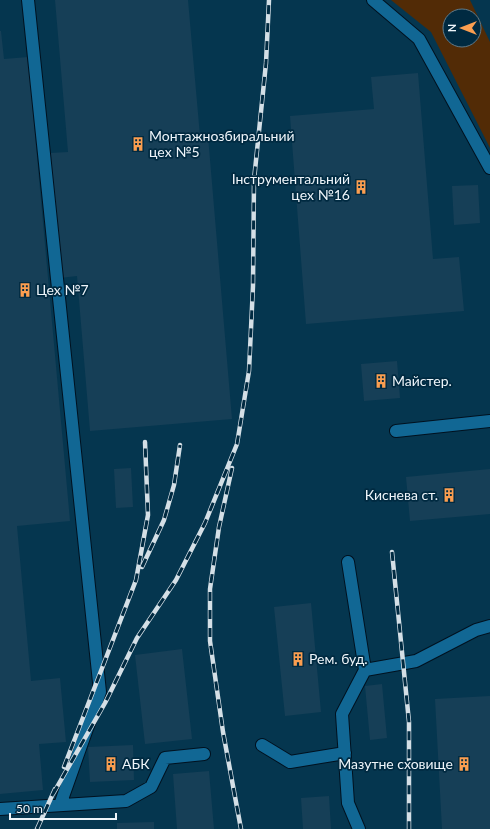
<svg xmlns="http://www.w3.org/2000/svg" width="490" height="829" font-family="Lato,sans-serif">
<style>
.built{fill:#05364f;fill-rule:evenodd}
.green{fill:#522b06;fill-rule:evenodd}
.building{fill:#163f57}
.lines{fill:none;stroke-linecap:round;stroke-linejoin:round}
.minor-casing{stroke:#00111f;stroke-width:14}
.minor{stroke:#116794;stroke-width:12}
.rail-casing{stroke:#d4dfe6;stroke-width:4.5}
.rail{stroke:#002a41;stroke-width:3;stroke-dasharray:9;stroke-linecap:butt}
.labels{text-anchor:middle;stroke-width:3.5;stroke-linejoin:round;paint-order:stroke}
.poi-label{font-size:14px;fill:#eef5fa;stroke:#002a41;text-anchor:start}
</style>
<rect width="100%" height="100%" fill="#002a41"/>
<path class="built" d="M 0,0 L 490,0 L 490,829 L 0,829 ZM 450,16 L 474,16 L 474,40 L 450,40 Z"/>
<path class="green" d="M 391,0 L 470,0 L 490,42 L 490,148 L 431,32 ZM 450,16 L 474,16 L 474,40 L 450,40 Z"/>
<path class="building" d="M 55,0 L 188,0 L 200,136 L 208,136 L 232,419 L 90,431 L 77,276 L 60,278 L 50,153 L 68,152 Z
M 0,31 L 1,31 L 4,59 L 28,57 L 70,521 L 17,526 L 31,681 L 60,678 L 66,742 L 39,744 L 43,790 L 0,794 Z
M 418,73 L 433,259 L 459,257 L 464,311 L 306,324 L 290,116 L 374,109 L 371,77 Z
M 478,185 L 480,223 L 454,225 L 452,186 Z
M 397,361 L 400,398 L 364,401 L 361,364 Z
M 131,468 L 133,507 L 116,508 L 114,469 Z
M 490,469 L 490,514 L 410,521 L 406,477 Z
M 311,603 L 321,712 L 285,716 L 274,607 Z
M 182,649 L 192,739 L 145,744 L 135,655 Z
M 382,684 L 387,738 L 370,740 L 365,686 Z
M 490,696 L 490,829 L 442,829 L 435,699 Z
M 133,745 L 134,780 L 90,782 L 88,747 Z
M 209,771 L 214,829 L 177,829 L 173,774 Z
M 329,796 L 331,829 L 303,829 L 301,798 Z
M 154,822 L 154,829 L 117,829 L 117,823 Z"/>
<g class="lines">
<defs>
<path id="minor" d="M 28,0 L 100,692 L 60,805
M 373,0 L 419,39 L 490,168
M 396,431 L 490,421
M 348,562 L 365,670 L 342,714 L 348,803 L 359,829
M 365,670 L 416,661 L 476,630 L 490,626
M 262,745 L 290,762 L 345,753
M 0,809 L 126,801 L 151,787 L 165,758 L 204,754"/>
</defs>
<use href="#minor" class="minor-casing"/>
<use href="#minor" class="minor"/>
<defs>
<path id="rail" d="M 232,468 L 219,527 L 210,589 L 210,641 L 223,732 L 241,829
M 392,552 L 409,722 L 409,829
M 142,567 L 164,520 L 174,485 L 180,445
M 64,767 L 136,580 L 148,515 L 145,442
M 53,794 L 105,703 L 137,638 L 176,580 L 205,523 L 237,444 L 249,371 L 253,286 L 254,180 L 266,63 L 269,0
M 37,829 L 55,789"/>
</defs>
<use href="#rail" class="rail-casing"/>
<use href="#rail" class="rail"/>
</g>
<defs>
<symbol id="building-bare" viewBox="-9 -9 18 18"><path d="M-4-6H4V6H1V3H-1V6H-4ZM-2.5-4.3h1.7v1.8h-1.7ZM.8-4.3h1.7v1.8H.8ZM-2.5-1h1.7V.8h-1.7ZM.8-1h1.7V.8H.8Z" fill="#fb9e50" stroke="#002a41" stroke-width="2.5" paint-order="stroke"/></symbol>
</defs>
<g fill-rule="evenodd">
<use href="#building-bare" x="128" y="134" width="20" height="20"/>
<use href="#building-bare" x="351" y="177" width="20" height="20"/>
<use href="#building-bare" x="15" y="280" width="20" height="20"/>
<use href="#building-bare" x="371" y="371" width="20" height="20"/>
<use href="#building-bare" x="439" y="485" width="20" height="20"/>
<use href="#building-bare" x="288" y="649" width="20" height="20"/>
<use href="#building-bare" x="101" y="754" width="20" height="20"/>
<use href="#building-bare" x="454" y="754" width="20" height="20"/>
</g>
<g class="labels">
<g class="poi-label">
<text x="149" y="141">Монтажнозбиральний<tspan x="149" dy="16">цех №5</tspan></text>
<text x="350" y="184" text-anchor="end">Інструментальний<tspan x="350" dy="16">цех №16</tspan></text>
<text x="36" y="295">Цех №7</text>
<text x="392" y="386">Майстер.</text>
<text x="438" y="500" text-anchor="end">Киснева ст.</text>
<text x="309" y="664">Рем. буд.</text>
<text x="122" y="769">АБК</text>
<text x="453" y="769" text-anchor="end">Мазутне сховище</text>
</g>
</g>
<g transform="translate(462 28) rotate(270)"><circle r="19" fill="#002a41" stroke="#5f7b8b"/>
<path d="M0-3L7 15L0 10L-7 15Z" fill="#fb9e50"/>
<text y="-6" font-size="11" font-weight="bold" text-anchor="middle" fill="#eef5fa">N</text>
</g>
<path d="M10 813v6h106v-6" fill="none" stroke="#eef5fa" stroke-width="2"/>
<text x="16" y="813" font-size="12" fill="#eef5fa" stroke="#002a41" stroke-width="3" paint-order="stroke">50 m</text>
</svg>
